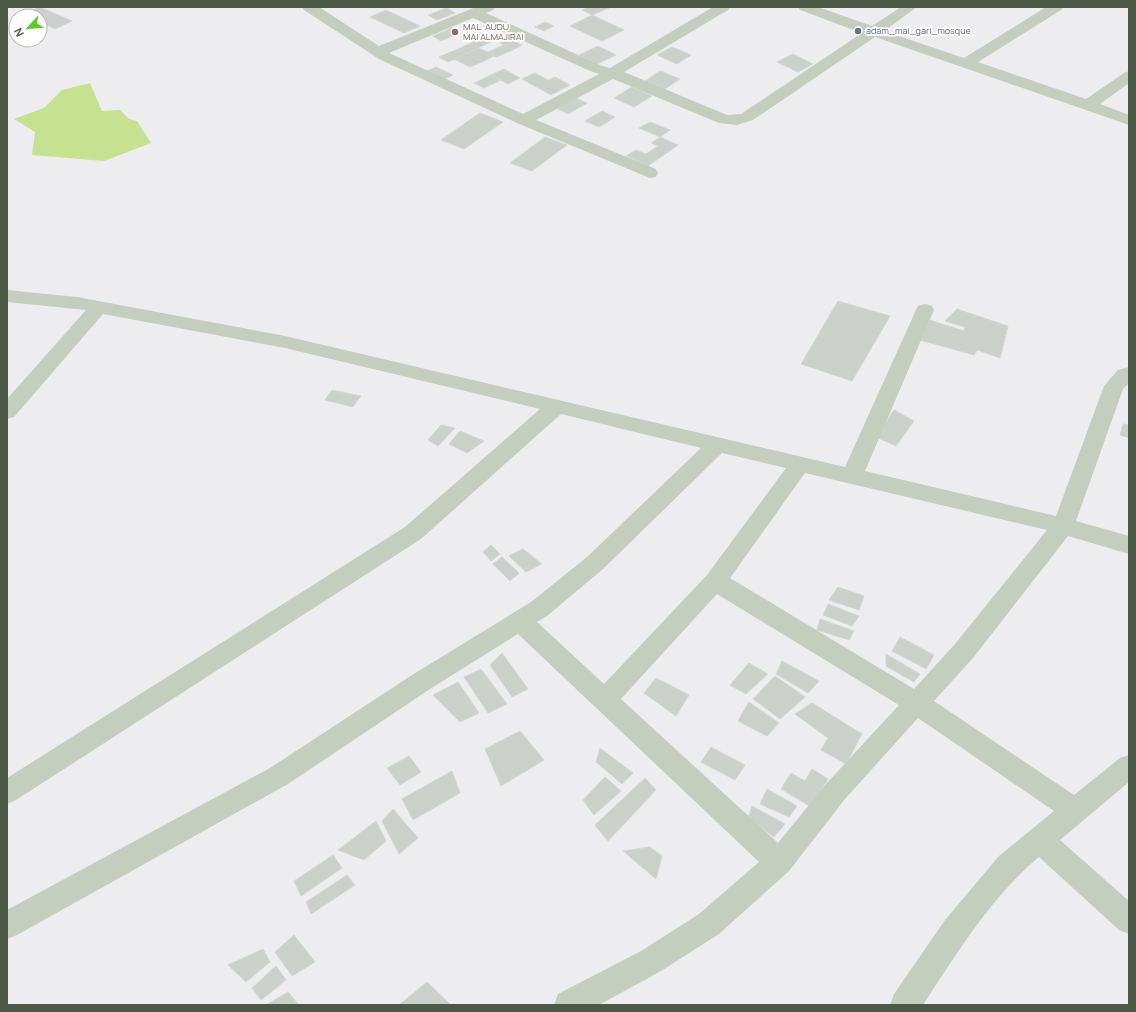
<svg xmlns="http://www.w3.org/2000/svg" width="1136" height="1012" font-family="Manrope,sans-serif">
<style>
.water{fill:#c6e190}
.building{fill:#cbd1ca;stroke:#d2d8d1}
.lines{fill:none;stroke-linecap:round;stroke-linejoin:round}
.minor{fill:#c5cdbf;fill-rule:evenodd}
.worship-dot{fill:#6b7280;stroke:#fff;stroke-width:1.5}
.education-dot{fill:#8d6e63;stroke:#fff;stroke-width:1.5}
.labels{text-anchor:middle;stroke-width:3.5;stroke-linejoin:round;paint-order:stroke}
.far-education-label{font-size:9px;fill:#785e54;stroke:#fff;text-anchor:start}
.far-worship-label{font-size:9px;fill:#5b616d;stroke:#fff;text-anchor:start}
</style>
<rect width="100%" height="100%" fill="#ededef"/>
<path class="water" d="M 90,83 L 102,111 L 120,110 L 129,119 L 137,121 L 151,143 L 104,161 L 32,155 L 35,132 L 14,119 L 44,108 L 62,90 Z"/>
<path class="building" d="M 40,7 L 72,21 L 55,29 L 40,22 L 40,16 L 23,15 Z
M 588,7 L 607,7 L 609,8 L 592,15 L 582,10 Z
M 447,8 L 455,13 L 437,20 L 428,15 Z
M 386,10 L 420,26 L 404,33 L 370,17 Z
M 592,15 L 624,30 L 602,41 L 570,26 Z
M 545,22 L 554,26 L 544,31 L 535,27 Z
M 452,28 L 459,33 L 441,41 L 433,36 Z
M 477,33 L 493,41 L 467,53 L 458,49 L 477,40 L 469,36 Z
M 510,39 L 522,45 L 513,50 L 500,43 Z
M 504,45 L 513,50 L 496,57 L 488,52 Z
M 598,46 L 616,55 L 597,64 L 579,55 Z
M 672,47 L 691,55 L 677,64 L 657,55 Z
M 478,48 L 488,52 L 494,56 L 482,62 L 467,53 Z
M 458,49 L 467,53 L 448,62 L 439,57 Z
M 467,53 L 482,62 L 470,67 L 454,59 Z
M 793,54 L 813,64 L 798,72 L 777,62 Z
M 436,67 L 453,75 L 443,80 L 427,71 Z
M 504,69 L 520,78 L 508,84 L 491,75 Z
M 660,71 L 680,79 L 665,89 L 645,81 Z
M 535,73 L 548,80 L 555,77 L 570,85 L 551,95 L 522,79 Z
M 491,75 L 501,80 L 484,88 L 474,83 Z
M 632,87 L 652,96 L 634,107 L 614,98 Z
M 576,98 L 587,103 L 568,114 L 558,109 Z
M 602,111 L 615,117 L 599,127 L 585,121 Z
M 480,113 L 503,122 L 464,149 L 441,140 Z
M 650,122 L 670,130 L 660,137 L 639,128 Z
M 545,137 L 567,145 L 532,171 L 510,163 Z
M 660,137 L 678,145 L 648,166 L 626,156 L 636,150 L 646,154 L 658,146 L 651,143 Z
M 838,301 L 890,316 L 852,381 L 801,364 Z
M 957,309 L 1008,326 L 1000,358 L 977,350 L 974,355 L 920,340 L 930,320 L 964,331 L 965,327 L 945,321 Z
M 332,390 L 361,396 L 353,407 L 325,400 Z
M 894,410 L 914,421 L 896,446 L 876,437 Z
M 1123,424 L 1129,425 L 1129,438 L 1120,435 Z
M 441,425 L 455,428 L 438,446 L 428,440 Z
M 460,431 L 484,441 L 467,453 L 449,444 Z
M 491,545 L 500,554 L 491,561 L 483,552 Z
M 523,549 L 542,564 L 526,572 L 509,556 Z
M 502,557 L 519,573 L 510,581 L 493,564 Z
M 838,587 L 864,596 L 859,610 L 829,600 Z
M 828,604 L 859,616 L 852,626 L 823,615 Z
M 820,619 L 854,631 L 849,640 L 817,630 Z
M 900,637 L 934,655 L 926,669 L 892,651 Z
M 502,653 L 528,689 L 512,697 L 490,665 Z
M 886,654 L 920,674 L 914,682 L 886,666 Z
M 782,661 L 819,681 L 808,693 L 776,674 Z
M 749,663 L 768,674 L 746,694 L 730,685 Z
M 481,669 L 507,704 L 488,713 L 464,677 Z
M 775,676 L 805,697 L 780,719 L 753,699 Z
M 656,678 L 689,695 L 676,716 L 644,693 Z
M 458,682 L 479,713 L 460,722 L 433,695 Z
M 749,702 L 779,723 L 767,736 L 738,721 Z
M 812,703 L 862,734 L 846,764 L 821,750 L 828,738 L 795,714 Z
M 520,731 L 544,760 L 501,786 L 485,749 Z
M 711,747 L 745,765 L 735,780 L 701,762 Z
M 600,748 L 633,773 L 622,784 L 596,762 Z
M 409,756 L 421,772 L 400,785 L 387,768 Z
M 812,769 L 828,779 L 811,807 L 781,789 L 791,773 L 805,781 Z
M 452,771 L 460,793 L 413,820 L 402,799 Z
M 605,777 L 621,791 L 594,815 L 583,800 Z
M 645,778 L 656,790 L 608,841 L 595,825 Z
M 767,789 L 797,806 L 789,817 L 760,804 Z
M 752,806 L 785,824 L 774,837 L 748,818 Z
M 393,809 L 418,838 L 399,854 L 382,821 Z
M 376,821 L 386,841 L 364,860 L 338,850 Z
M 650,847 L 662,856 L 656,879 L 623,851 Z
M 333,855 L 342,868 L 301,896 L 294,881 Z
M 347,875 L 355,885 L 311,914 L 306,902 Z
M 294,935 L 315,962 L 292,976 L 275,952 Z
M 263,949 L 270,962 L 246,982 L 228,965 Z
M 276,966 L 286,980 L 261,1000 L 252,988 Z
M 427,982 L 451,1005 L 399,1005 Z
M 288,992 L 299,1005 L 266,1005 Z"/>
<g class="lines">
<path class="minor" d="M 302,7 L 319,7 L 379,46 L 476,7 L 495,7 L 493,10 L 486,13 L 600,65 L 610,68 L 713,7 L 730,7 L 728,10 L 624,72 L 727,115 L 741,114 L 862,33 L 800,10 L 798,7 L 818,7 L 872,26 L 901,7 L 917,7 L 884,31 L 964,58 L 1046,7 L 1063,7 L 1061,10 L 978,62 L 1086,99 L 1124,73 L 1129,71 L 1129,83 L 1100,104 L 1129,115 L 1129,125 L 875,37 L 753,120 L 737,125 L 719,123 L 613,79 L 536,120 L 656,169 L 658,173 L 656,177 L 650,178 L 517,123 L 379,59 L 304,10 ZM 473,18 L 590,71 L 599,74 L 523,114 L 389,53 Z
M 7,290 L 77,297 L 285,336 L 845,467 L 916,310 L 918,306 L 925,304 L 932,306 L 934,310 L 865,471 L 1056,516 L 1104,386 L 1118,370 L 1129,367 L 1129,383 L 1123,389 L 1076,521 L 1129,536 L 1129,554 L 1068,536 L 973,658 L 934,701 L 1074,795 L 1120,758 L 1129,755 L 1129,782 L 1060,840 L 1129,901 L 1129,934 L 1119,930 L 1039,857 C 991,897 957,953 923,1005 L 890,1005 L 894,994 L 945,920 L 999,856 L 1054,811 L 918,718 L 845,799 L 789,871 L 719,934 L 661,971 L 599,1005 L 554,1005 L 558,994 L 641,951 L 699,914 L 759,862 L 518,634 L 430,689 L 288,784 L 17,935 L 7,939 L 7,910 L 270,768 L 412,675 L 531,602 L 587,557 L 701,448 L 561,414 L 421,539 L 16,800 L 7,804 L 7,778 L 405,527 L 540,409 L 285,348 L 103,314 L 14,417 L 7,419 L 7,399 L 86,310 L 7,302 ZM 722,453 L 786,468 L 707,575 L 604,684 L 537,622 L 547,616 L 603,569 ZM 805,473 L 1047,530 L 955,644 L 914,689 L 730,578 ZM 717,594 L 899,705 L 827,783 L 778,843 L 621,699 Z"/>
</g>
<circle class="worship-dot" cx="858" cy="31" r="4"/>
<circle class="education-dot" cx="455" cy="32" r="4"/>
<g class="labels">
<g class="far-education-label">
<text x="463" y="30">MAL. AUDU<tspan x="463" dy="10">MAI ALMAJIRAI</tspan></text>
</g>
<g class="far-worship-label">
<text x="866" y="34">adam_mai_gari_mosque</text>
</g>
</g>
<rect width="1136" height="1012" fill="none" stroke="#4e5847" stroke-width="16"/>
<g transform="translate(28 28) rotate(244)"><circle r="19" fill="#ffffff" stroke="#b8bcb5"/>
<path d="M0-3L7 15L0 10L-7 15Z" fill="#5bca2c"/>
<text y="-6" font-size="11" font-weight="bold" text-anchor="middle" fill="#4e5847">N</text>
</g>
</svg>
